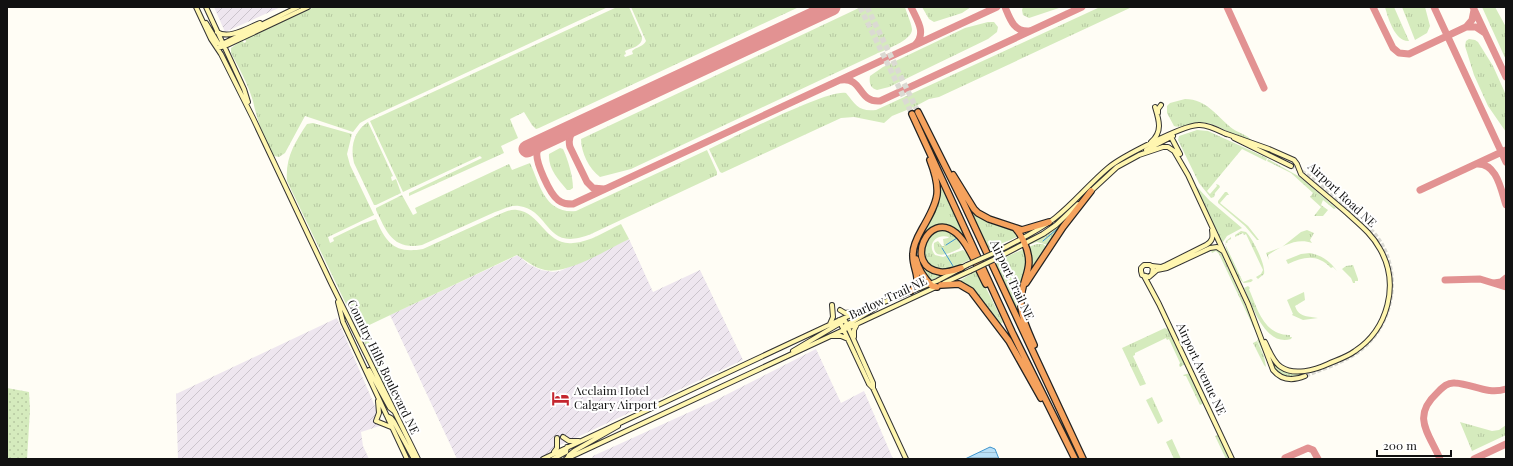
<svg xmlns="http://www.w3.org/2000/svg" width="1513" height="466" font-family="'Playfair Display',serif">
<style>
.industrial{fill:url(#industrial-furrows)}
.grass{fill:url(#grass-tufts)}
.park{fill:url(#park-dots)}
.water{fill:url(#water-rules);stroke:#3f96cf}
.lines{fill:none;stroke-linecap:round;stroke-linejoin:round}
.stream{stroke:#3f96cf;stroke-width:1}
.taxiway{stroke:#e29292;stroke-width:7}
.runway{stroke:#e29292;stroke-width:17}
.secondary-tunnel{stroke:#dbdad3;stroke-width:4;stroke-dasharray:4 2;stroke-linecap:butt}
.highway-tunnel{stroke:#dbdad3;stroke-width:5.5;stroke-dasharray:5.5 3;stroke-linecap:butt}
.secondary-casing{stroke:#333;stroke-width:6}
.highway-casing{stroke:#222;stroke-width:8}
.secondary{stroke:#fff6b0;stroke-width:4}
.highway{stroke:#f5a25d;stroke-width:5.5}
.secondary-bridge-casing{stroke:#333;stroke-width:6;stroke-linecap:butt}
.secondary-bridge{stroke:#fff6b0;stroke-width:4}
.labels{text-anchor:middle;stroke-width:4;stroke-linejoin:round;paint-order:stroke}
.street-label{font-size:12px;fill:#111;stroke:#fff}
.poi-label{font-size:12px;fill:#111;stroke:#fff;text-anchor:start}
</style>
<defs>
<pattern id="industrial-furrows" width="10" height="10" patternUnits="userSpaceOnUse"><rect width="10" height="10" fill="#eee6ef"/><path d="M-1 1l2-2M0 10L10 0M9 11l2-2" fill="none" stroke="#cbc4cc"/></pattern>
<pattern id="grass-tufts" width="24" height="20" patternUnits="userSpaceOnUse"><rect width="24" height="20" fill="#d5ebbd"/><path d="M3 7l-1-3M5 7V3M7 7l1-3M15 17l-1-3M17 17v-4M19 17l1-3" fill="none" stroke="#b6c8a1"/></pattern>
<pattern id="park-dots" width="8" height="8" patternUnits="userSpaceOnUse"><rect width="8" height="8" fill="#d5ebbd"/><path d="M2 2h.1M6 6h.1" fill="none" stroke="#b6c8a1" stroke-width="1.8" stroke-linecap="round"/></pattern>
<pattern id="water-rules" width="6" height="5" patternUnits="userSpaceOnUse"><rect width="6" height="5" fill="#b9e0f7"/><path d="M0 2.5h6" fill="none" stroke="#9ebfd3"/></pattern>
</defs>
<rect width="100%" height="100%" fill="#fffdf5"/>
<path class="industrial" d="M 214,7 L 281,7 L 225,32 Z
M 629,239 L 653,292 L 700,270 L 743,360 L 556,447 L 561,459 L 457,459 L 390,315 L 518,255 L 528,264 L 541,270 L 553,272 L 560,271 Z
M 337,318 L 383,425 L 361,432 L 363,446 L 369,459 L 178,459 L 176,394 Z
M 816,349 L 841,403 L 864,391 L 893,459 L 592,459 L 593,456 L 716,400 Z"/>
<path class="grass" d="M 314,7 L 608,7 L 369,118 L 360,123 L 353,132 L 305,116 L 285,153 L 279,157 L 274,156 C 264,140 257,120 253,101 C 248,84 239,68 231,53 L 231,48 L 242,40 L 244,43 L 246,42 L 245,39 Z
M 617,7 L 629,7 L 642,37 C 643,46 632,48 625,51 L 626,54 L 624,55 L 625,57 L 633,54 L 632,51 C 636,47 643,47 646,41 L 631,7 L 799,7 L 539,128 L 536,129 L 532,125 L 524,112 L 510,119 L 518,138 L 501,146 L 504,153 L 409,196 L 409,193 L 482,158 L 480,156 L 403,192 L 370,121 Z
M 861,7 L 905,7 C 907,14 911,22 912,29 C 913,40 885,50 876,54 L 631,169 L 600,177 C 589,169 581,152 581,139 Z
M 922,7 L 971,7 L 962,13 L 934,22 L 929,19 Z
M 1023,7 L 1062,7 L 1029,18 L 1023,15 L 1022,10 Z
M 1100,7 L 1132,7 L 939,97 L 929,99 L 914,107 L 892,116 L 884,123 L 854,117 L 841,118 L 722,173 L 720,172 L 709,149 C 731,139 829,88 846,93 C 856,105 859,112 876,110 Z
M 1385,7 L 1394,7 L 1409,41 C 1395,42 1388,18 1385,7 Z
M 1402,7 L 1425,7 L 1430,26 L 1427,33 L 1415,40 Z
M 1482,7 L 1495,7 L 1506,27 L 1506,60 Z
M 988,22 L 994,22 L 998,27 L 997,32 L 988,39 L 889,87 L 877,90 C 870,88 869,83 870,76 L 883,67 L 965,28 Z
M 1469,39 L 1475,40 L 1478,42 L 1493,66 L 1506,95 L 1506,132 L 1488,106 L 1474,75 L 1465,46 L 1466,41 Z
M 1185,99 C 1207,99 1217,117 1233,129 C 1239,133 1248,135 1251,140 C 1236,139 1222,126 1207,123 C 1195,121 1179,129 1174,126 L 1167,113 L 1167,106 L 1170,103 Z
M 368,122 L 393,176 L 391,177 L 392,181 L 396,179 L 401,193 L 376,205 L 374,205 L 354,163 C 350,147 354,131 368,122 Z
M 313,123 L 352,134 L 347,154 L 350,165 L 374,215 L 328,237 L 330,243 L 334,241 L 333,238 L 362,224 L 376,219 C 386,243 395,254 423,249 L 500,214 C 505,212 511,209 517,210 C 540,212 546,246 573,243 C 590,242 606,231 621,224 L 629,239 C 608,249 567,275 545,270 C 535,268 526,261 517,255 L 363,328 L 393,399 L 390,396 L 287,181 C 285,158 295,142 307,124 Z
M 1197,130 L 1208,131 L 1267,158 L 1266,161 L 1242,149 L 1207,191 L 1210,194 L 1217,186 L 1216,184 L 1219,185 L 1220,187 L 1215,193 L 1214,197 L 1211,198 L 1199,183 L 1178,140 L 1179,136 Z
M 560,148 L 563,149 C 568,160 573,176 573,188 L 570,190 L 567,190 C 558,179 548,169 549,154 Z
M 707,150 L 717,172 L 717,175 L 591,234 C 544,253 552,211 519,206 C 511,205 503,209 495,212 L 422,245 C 393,250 387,233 376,210 L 376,208 L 402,195 L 413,215 L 417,213 L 415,208 L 509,164 L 512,170 L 530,163 C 540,185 545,214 576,211 Z
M 1268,159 L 1300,177 L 1336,208 L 1334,209 L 1323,200 L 1321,205 L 1328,210 L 1323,216 L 1314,216 L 1321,207 L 1310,197 L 1313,193 L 1291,173 L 1267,161 Z
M 938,180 L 972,252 L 955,230 L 930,229 L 924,234 L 922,233 L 937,205 Z
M 1196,187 L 1197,187 L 1209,200 L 1242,228 L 1227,236 L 1223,242 L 1221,241 Z
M 1225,192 L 1227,192 L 1229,195 L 1227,195 L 1220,203 L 1248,226 L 1259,240 L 1257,240 L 1245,226 L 1218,203 L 1218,201 Z
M 966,201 L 967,201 L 971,207 L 1013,228 L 1019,236 C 1009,241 997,245 988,249 Z
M 1072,212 L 1048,245 L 1037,242 L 1028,245 L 1044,235 Z
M 943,230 C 953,232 958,237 961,247 L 959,249 C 950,253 932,262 934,243 L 938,241 L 942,246 L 944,246 L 943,239 L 948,238 L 949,237 C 937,233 926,244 935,255 L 943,257 L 963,250 L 968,254 L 971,259 C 963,263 954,268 945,269 C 918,272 916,233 943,230 Z
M 1307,230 L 1314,233 L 1310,240 L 1312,243 C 1297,237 1280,247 1268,255 L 1269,260 L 1266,253 L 1282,247 L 1301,232 Z
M 1241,231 L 1246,232 C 1253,239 1266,265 1264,274 L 1258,279 L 1256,277 L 1261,274 L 1263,270 L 1246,234 L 1244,235 L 1243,233 L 1235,237 L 1235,235 Z
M 1231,237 L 1231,239 L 1227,241 L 1228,242 L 1225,244 L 1243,282 L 1251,279 L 1253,280 L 1251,282 L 1244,283 C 1237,279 1223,249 1226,241 Z
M 1037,244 L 1043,244 L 1047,247 L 1029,273 L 1032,258 L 1028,247 Z
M 1024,249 L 1027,258 L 1018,296 L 1023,323 L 994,262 Z
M 1212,249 L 1217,249 L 1221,253 L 1258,333 L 1266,358 L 1257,340 L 1259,339 L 1219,254 L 1216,251 L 1212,253 L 1211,251 L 1204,254 L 1204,253 Z
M 1310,253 C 1321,255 1330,261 1337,271 L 1333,267 L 1331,268 C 1318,254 1304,256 1288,264 L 1286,260 L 1301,254 Z
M 922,261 L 933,273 L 945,274 L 930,281 L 918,262 Z
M 1353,265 L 1358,279 L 1358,281 L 1355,281 L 1355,283 L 1353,283 L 1351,278 L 1342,269 L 1346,266 Z
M 977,270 L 1003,322 L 999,325 C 989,311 978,288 960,282 L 961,280 Z
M 1248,286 L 1250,288 L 1249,289 C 1257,308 1264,336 1290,335 L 1290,337 L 1292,337 L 1291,339 C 1265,347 1252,305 1244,288 Z
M 1304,292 L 1305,300 L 1295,306 C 1299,318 1309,316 1318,318 L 1303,320 L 1292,315 L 1293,314 L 1287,300 Z
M 1165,328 L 1169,330 L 1185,364 L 1180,367 L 1179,365 L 1180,363 L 1169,339 L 1167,340 L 1166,338 L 1135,353 L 1135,355 L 1133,356 L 1146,384 L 1140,386 L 1122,348 Z
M 1257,341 L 1264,356 L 1266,367 L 1264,365 L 1253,343 Z
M 1270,354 L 1279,368 L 1303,372 L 1304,374 C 1283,381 1275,375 1270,354 Z
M 1190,373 L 1204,403 L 1200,405 L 1186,376 L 1184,376 L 1183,375 Z
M 1152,397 L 1163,421 L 1158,424 L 1146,400 Z
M 1460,422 L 1492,431 L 1499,430 L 1506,425 L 1506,435 L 1472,451 Z
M 1218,435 L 1230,459 L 1226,459 L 1215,436 Z
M 1172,439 L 1181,459 L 1174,459 L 1166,442 Z"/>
<path class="park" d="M 7,388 L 29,392 L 30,410 L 27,459 L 7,459 Z"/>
<path class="water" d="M 990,447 L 995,449 L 999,459 L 965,459 Z"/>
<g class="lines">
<path class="stream" d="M 1043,241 L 1057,229
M 946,245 L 957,238
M 942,248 L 953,266"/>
<path class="taxiway" d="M 911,7 C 917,20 927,33 915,45
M 1005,7 C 1010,19 1014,32 1029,31
M 1227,7 L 1264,88
M 1373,7 L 1393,48 L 1399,53 L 1409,54 L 1466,27
M 1434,7 L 1506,162
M 1473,7 L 1506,77
M 1474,10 L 1472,20 L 1466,27 L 1476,27 L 1485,33
M 841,80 C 863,77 858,103 880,101 L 1082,7
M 581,124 C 573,130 567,136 570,147 L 587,182 L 593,188 L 604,189
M 549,138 C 544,142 539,146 537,152 C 535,162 550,194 558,200 C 563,204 567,204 573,204 L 997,7
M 1476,164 C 1497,162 1501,190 1506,205
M 1420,190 L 1506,150
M 1445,280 L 1480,279 L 1506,287
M 1494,283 L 1501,282 L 1506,278
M 1285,458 L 1308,448 L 1313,450 L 1318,459
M 1440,459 C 1429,433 1411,417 1437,393 C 1442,388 1447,382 1455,383 C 1473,384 1487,395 1506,389
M 1474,459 L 1506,444"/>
<path class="runway" d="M 527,149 L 832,7"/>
<path class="secondary-tunnel" d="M 1291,166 C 1312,175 1328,192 1344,206 C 1354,215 1365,223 1374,233 C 1404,269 1395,325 1358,352 C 1342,363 1322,369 1305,376"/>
<path class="highway-tunnel" d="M 860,7 L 912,114
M 867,7 L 918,112"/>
<defs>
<path id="secondary" d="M 196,7 L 211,39 L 221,54 L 253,118 L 331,283 L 418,459
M 206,7 L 244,89 L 248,102
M 206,23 L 218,43 L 223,46
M 217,32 C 229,40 249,27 260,23
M 220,45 L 298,7
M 217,48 L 225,46 L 308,7
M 1158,113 L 1158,109 L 1161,105
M 1224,133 L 1269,149 L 1294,160 L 1297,164 L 1301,174 C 1316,187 1332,200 1347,213 C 1359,224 1372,234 1380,249 C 1400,284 1388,329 1355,351 C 1347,357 1337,360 1328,364 C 1315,370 1294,376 1281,367 C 1273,362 1269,350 1265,342
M 1170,135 L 1180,154
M 1234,138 L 1291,166
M 1151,142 C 1163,132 1159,120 1155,107
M 1146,150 L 1173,136
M 1090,192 L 1117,167 L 1139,155 L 1163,147 L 1168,147 L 1174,151 L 1188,175 L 1248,304 L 1273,370 C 1282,381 1293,381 1305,376
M 994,253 C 1015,242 1037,232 1055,218 C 1074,203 1089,184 1108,168 C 1121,157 1181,126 1198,125 C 1207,124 1218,130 1226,134
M 997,258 L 1043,234 L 1056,225 L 1078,204
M 1152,266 L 1161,267 L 1166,265 L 1206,245 C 1213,241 1213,237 1212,230
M 1152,274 L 1153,268 L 1150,265 L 1144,265 L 1141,268 L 1141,271 L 1142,275 L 1149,277 L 1157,270 L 1167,268 L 1210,248 L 1217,247 L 1223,251
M 1144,276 L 1159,304 L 1232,459
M 944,283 L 970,271
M 338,302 L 343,322 L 407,459
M 840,310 L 845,313 L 854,312
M 844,318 L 873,383 L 873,388
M 839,320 L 869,384 L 873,388 L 906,459
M 830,324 L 833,317 L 832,305
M 845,326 L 875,308
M 832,336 L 841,336 L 848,339
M 854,337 L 854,330 L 857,324
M 793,351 L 842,322
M 369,370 L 390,408 L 395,412
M 378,401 L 379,413 L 376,421 L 391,427
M 387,416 L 391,418 L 394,422 L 414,459
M 563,437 L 569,441 L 579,441
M 554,452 L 557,448 L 557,438
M 543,459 L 844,318 L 937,281 L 967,265
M 553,459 L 566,452 L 567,447
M 566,459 L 936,287
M 567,459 L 569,455 L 574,451 L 618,426"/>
<path id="highway" d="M 918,112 L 964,204 L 1083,459
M 912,114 L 1012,332 L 1075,459
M 953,175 L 974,209 L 978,213 L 989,219 L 1022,230 L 1049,222
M 1016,229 C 1020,233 1021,237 1024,242 C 1036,269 1022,275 1021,300 C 1020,315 1028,331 1034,345
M 916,259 C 918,269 924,278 932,286 L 937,287
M 961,268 C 955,270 947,273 940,272 C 903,267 928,209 956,233 C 969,244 978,269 986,284
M 1026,283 L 1063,227 L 1091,191
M 941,285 L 959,284 L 971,291 L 1009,341 L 1041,398
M 911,291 C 924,280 912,270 913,254 C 913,246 918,236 922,229 C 939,200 942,191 930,160"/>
</defs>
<use href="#secondary" class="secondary-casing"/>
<use href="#highway" class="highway-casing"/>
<use href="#secondary" class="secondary"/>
<use href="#highway" class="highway"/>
<defs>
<path id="secondary-bridge" d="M 967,265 L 994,253
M 970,271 L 997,258"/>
</defs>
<use href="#secondary-bridge" class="secondary-bridge-casing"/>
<use href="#secondary-bridge" class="secondary-bridge"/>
</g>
<defs>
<symbol id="hotel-bare" viewBox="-9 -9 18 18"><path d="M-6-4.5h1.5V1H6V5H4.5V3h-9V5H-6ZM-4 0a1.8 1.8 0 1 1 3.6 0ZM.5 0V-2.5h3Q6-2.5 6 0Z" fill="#c4262e" stroke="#fff" stroke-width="2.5" paint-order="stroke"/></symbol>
</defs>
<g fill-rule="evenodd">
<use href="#hotel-bare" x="548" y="386" width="25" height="25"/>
</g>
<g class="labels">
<g class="street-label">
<text transform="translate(1342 195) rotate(43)" y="4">Airport Road NE</text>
<text transform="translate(1012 280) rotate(65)" y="4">Airport Trail NE</text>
<text transform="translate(888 298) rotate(-25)" y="4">Barlow Trail NE</text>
<text transform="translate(383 367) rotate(64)" y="4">Country Hills Boulevard NE</text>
<text transform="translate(1201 369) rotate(65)" y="4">Airport Avenue NE</text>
</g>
<g class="poi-label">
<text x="574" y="395">Acclaim Hotel<tspan x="574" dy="14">Calgary Airport</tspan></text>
</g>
</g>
<rect width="1513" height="466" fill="none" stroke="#111111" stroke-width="16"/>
<path d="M1377 450v6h74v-6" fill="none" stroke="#111111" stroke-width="2"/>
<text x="1383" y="450" font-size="12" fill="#111111" stroke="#ffffff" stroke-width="3" paint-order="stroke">200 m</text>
</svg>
